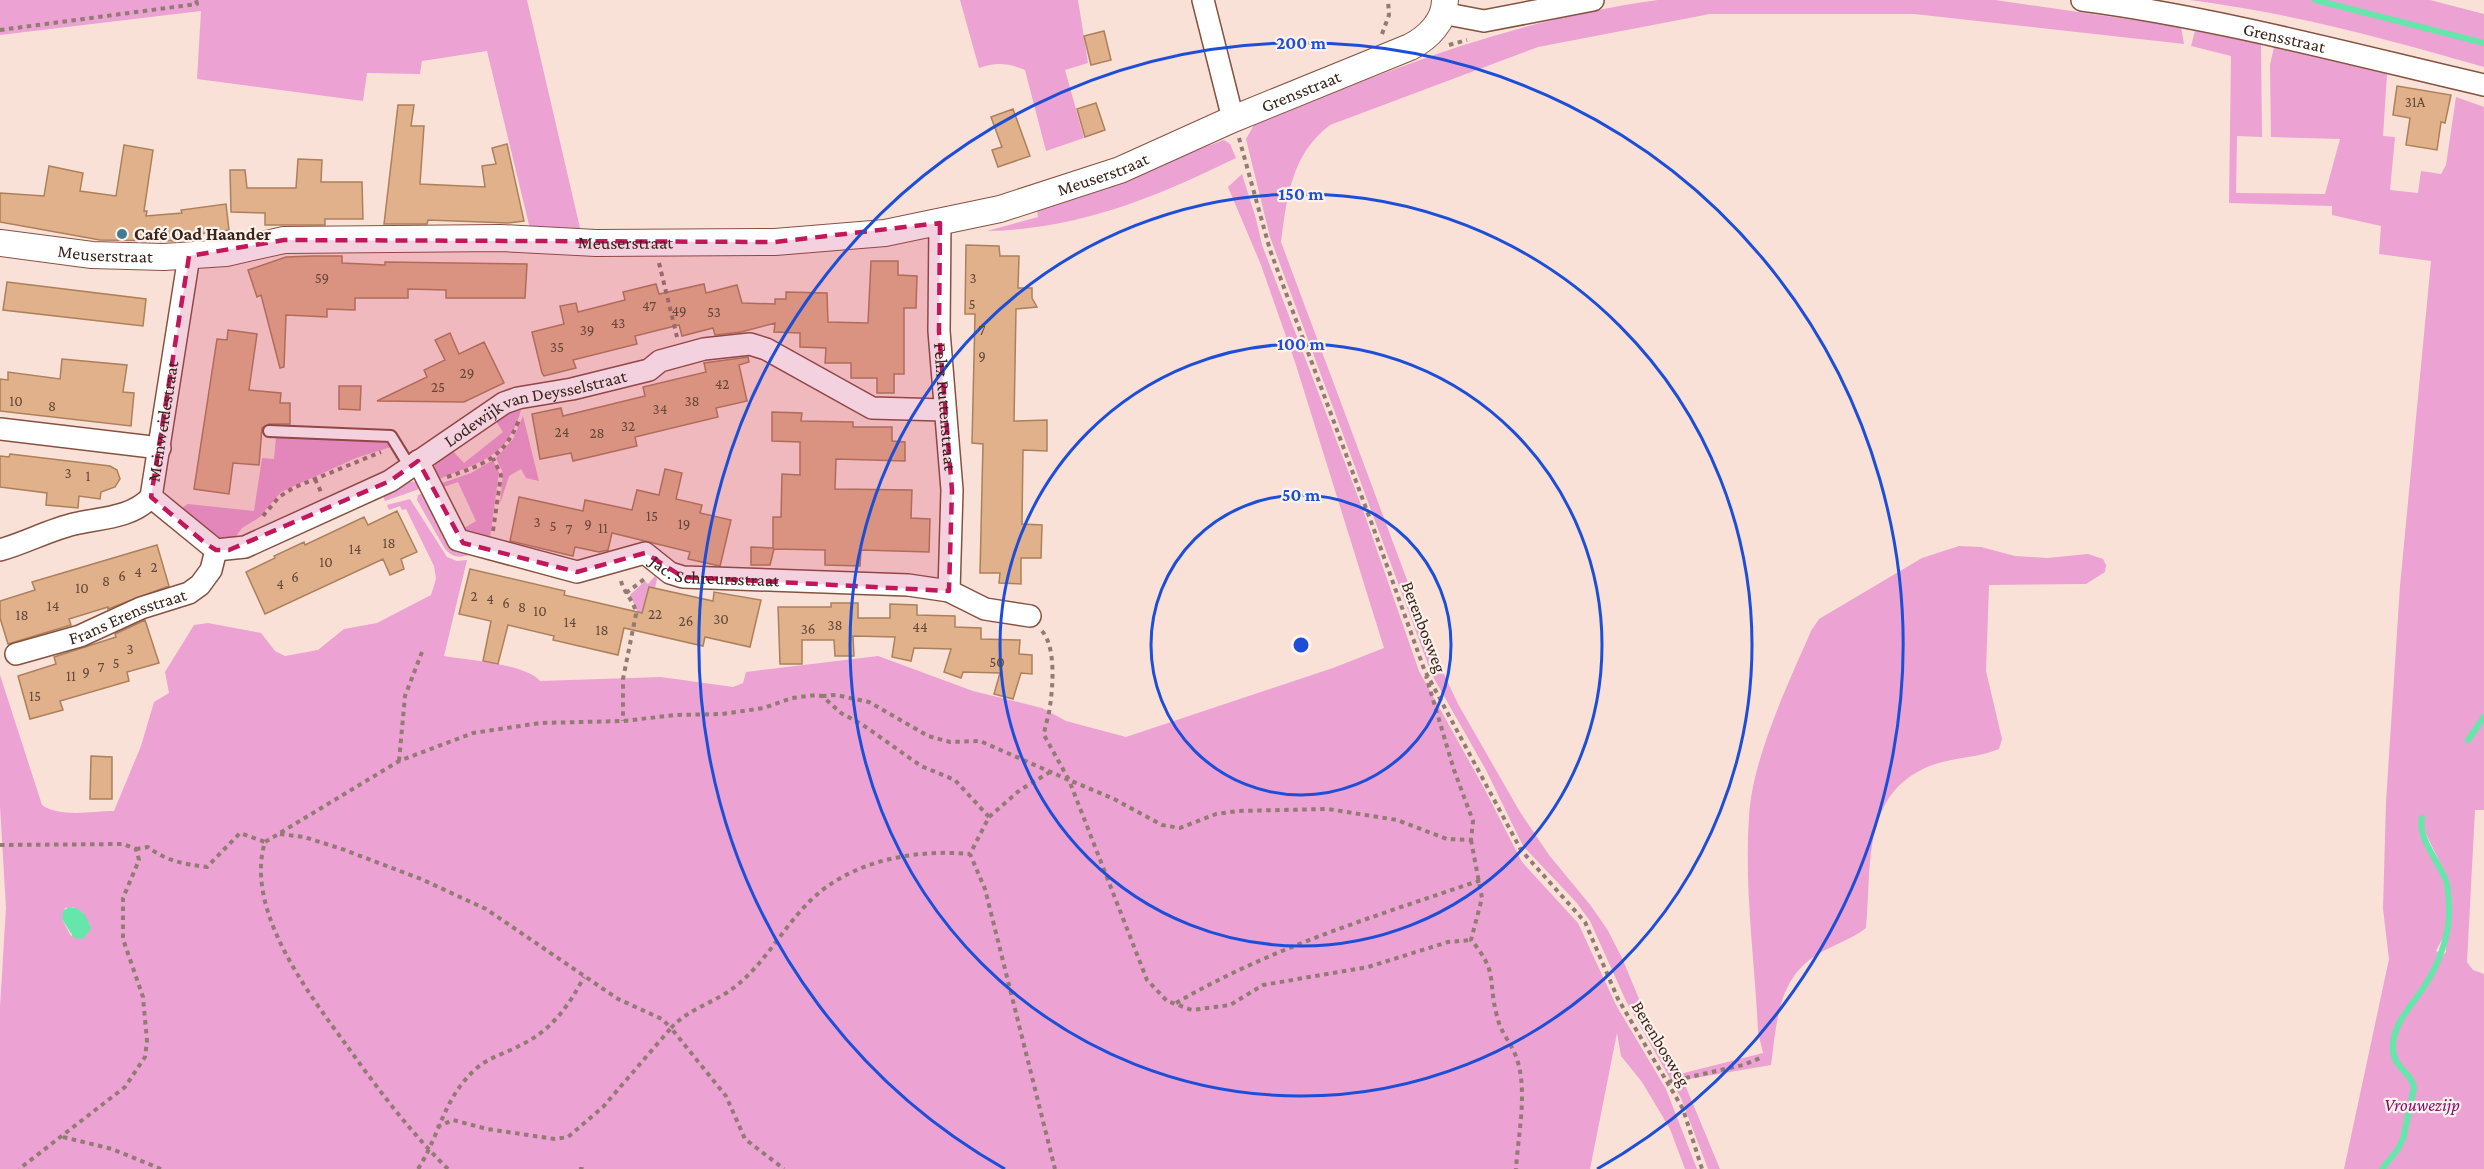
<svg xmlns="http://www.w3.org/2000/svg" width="2484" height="1169" font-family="'Crimson Pro',serif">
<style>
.green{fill:#eca2d2;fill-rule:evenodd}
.water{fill:#65e7ab}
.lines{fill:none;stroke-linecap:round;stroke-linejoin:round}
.stream{stroke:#65e7ab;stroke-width:6}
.building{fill:#e0b18b;stroke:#ac805b;stroke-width:1.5}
.service-casing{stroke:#865240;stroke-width:14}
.minor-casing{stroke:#865240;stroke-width:24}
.tertiary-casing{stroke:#865240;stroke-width:28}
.path{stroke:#927b73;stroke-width:4;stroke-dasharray:4.5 4.5;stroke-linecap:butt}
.service{stroke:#fff;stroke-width:10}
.minor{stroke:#fff;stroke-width:21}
.tertiary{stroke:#fff;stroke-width:26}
.marked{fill:#c2185b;fill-opacity:0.2;stroke:#c2185b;stroke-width:4.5;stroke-dasharray:12 8;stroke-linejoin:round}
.ring{fill:none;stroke:#1d4ed8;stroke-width:3}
.poi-dot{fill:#3d7d91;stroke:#fef2ed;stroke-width:2}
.labels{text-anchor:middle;stroke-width:4.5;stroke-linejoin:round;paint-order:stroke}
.number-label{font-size:15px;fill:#644738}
.street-label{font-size:18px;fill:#3a241c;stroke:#fef2ed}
.poi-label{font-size:18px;font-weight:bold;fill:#3a241c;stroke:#fef2ed;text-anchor:start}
.park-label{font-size:18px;font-style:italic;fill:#870d6a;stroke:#fef2ed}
.centre{fill:#1d4ed8;stroke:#fef2ed;stroke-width:3}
.ring-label{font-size:18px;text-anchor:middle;font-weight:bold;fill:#1d4ed8;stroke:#fef2ed;stroke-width:4.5;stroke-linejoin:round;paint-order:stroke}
</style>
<rect width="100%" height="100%" fill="#fae1d8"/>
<path class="green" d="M 0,0 L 527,0 L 580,228 L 530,229 L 487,51 L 422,61 L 420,74 L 367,73 L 363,101 L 197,79 L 201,11 L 0,35 Z
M 960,0 L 1078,0 L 1088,63 L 1065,70 L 1084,138 L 1046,151 L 1025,70 C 1008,63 996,62 979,68 Z
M 1658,0 L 1995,0 L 2181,27 L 2184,44 L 1914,14 L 1710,14 L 1538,47 L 1330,125 C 1291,155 1287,197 1281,242 L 1435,655 L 1458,704 L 1520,812 L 1549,855 L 1591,906 L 1607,929 L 1622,958 L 1652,1030 L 1680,1074 L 1763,1053 L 1758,1032 C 1755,961 1744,889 1749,817 C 1752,759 1788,684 1811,631 L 1819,619 L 1922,558 L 1959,546 L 1981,547 L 2015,556 L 2047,558 L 2088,554 L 2103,559 L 2106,565 L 2105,572 L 2086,584 L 1989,585 L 1986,671 L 2002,739 L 1999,749 C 1975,759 1947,757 1923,769 C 1861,799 1872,870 1866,928 C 1852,939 1833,945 1818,954 C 1777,979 1777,1022 1771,1065 L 1683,1080 L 1720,1169 L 1708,1169 L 1681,1098 L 1626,1001 L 1590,921 L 1576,902 L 1523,846 L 1486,770 L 1432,675 L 1270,237 L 1246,139 L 1254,125 C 1390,69 1511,20 1658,0 Z
M 2190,0 L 2430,0 L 2484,14 L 2484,67 C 2387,39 2291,13 2190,0 Z
M 2195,31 L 2261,44 L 2262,137 L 2237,136 L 2236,193 L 2325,194 L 2340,139 L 2271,137 L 2270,65 L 2274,47 L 2387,74 L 2383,136 L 2395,137 L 2390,190 L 2418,193 L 2421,171 L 2441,174 L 2446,165 L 2456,97 L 2484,107 L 2484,715 L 2470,734 L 2474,736 L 2484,720 L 2484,810 L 2475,810 L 2467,962 L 2473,970 L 2484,974 L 2484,1169 L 2344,1169 L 2389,959 L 2383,909 L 2386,802 L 2400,586 L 2431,261 L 2379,254 L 2381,226 L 2332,215 L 2332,206 L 2229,203 L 2231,56 L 2191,46 ZM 2421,819 C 2426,840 2442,860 2447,883 C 2453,907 2444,929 2446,952 L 2443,955 L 2436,951 L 2447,930 L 2447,894 L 2438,864 L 2420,830 Z
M 1224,140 L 1230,144 L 1236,158 C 1154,198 1079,229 987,231 L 1038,217 L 1037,209 Z
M 1242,174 L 1256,219 L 1262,245 L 1363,510 L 1419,671 L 1484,788 L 1522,862 L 1578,923 L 1616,1005 L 1666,1089 L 1697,1169 L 1685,1169 L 1670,1129 L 1642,1082 L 1621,1056 L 1617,1033 L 1590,1169 L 0,1169 L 0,1007 L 6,908 L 0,806 L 0,675 L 42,805 C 60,818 93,811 114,811 L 141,746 L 154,702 L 169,693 L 165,672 L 194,625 L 208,623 L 261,633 L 275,651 L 285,656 L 318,650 L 344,629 L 377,623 L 431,595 L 436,579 L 434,566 L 406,509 L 402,510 L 400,506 L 389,510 L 387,505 L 410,499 L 447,557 L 457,561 L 467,560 L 444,656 C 467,660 526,664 540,681 L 661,677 L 733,687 L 743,683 L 746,672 L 878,656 L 973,691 L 1042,708 L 1066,721 L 1126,737 L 1333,668 L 1384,648 L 1296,365 L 1261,265 L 1228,187 ZM 73,907 L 82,912 L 90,925 L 71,936 L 62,919 L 65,908 Z
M 522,406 C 509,458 481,461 437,480 L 434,471 L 435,462 L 451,449 L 464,463 L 503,432 L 494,418 Z
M 523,416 L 539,481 L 526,478 L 521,469 L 509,476 L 500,504 L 503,473 L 496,458 L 513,439 Z
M 276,437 L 387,440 L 394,446 L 356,458 L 281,492 L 260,517 L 242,528 L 231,543 L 224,543 L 180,509 L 188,504 L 254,511 L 262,458 L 274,459 Z
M 493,460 L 499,472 L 489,545 L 461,530 L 476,521 L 458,482 L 441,488 L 439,484 L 471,473 Z
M 406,481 L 417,482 L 425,487 L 385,501 L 382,494 Z
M 427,491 L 476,553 C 463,557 455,560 445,549 L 417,500 L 418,495 Z
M 655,576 L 657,579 L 655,588 L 649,587 L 642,613 L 638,613 L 630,595 L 645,581 L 648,584 Z"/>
<path class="water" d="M 69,907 C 81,907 88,917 91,929 L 83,939 L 74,938 L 62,919 L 63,911 Z"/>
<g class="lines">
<path class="stream" d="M 2315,0 L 2484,43
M 2468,740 L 2484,717
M 2382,1169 L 2398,1149 L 2403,1139 L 2414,1088 C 2412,1073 2394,1068 2393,1050 C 2391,1023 2415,1003 2427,982 C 2439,963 2449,935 2449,913 C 2449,903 2449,891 2446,881 C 2440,863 2417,838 2422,818"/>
</g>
<path class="building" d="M 1104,31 L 1111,60 L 1091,65 L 1084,36 Z
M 2397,86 L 2451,95 L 2445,123 L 2441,122 L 2437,150 L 2406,145 L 2410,118 L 2393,115 Z
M 1096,103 L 1105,130 L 1085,137 L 1077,109 Z
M 398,105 L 414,105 L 411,126 L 424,126 L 420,184 L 485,187 L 482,166 L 496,164 L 492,148 L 507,144 L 524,221 L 508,223 L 428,220 L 427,224 L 384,224 Z
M 1013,109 L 1030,156 L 998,167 L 992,150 L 1002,147 L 991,117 Z
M 124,145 L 153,150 L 144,211 L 147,211 L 146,216 L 182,213 L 181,210 L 226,204 L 229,230 L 177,237 L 177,241 L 100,240 L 0,222 L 0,193 L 44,196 L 49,166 L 83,173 L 80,191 L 116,196 Z
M 298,159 L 322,160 L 321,182 L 362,182 L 363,219 L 325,219 L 325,225 L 265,225 L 265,213 L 231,212 L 230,170 L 245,170 L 247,188 L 296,188 Z
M 966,245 L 999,246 L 1000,256 L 1019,256 L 1018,288 L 1032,288 L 1032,298 L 1037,307 L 1016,309 L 1014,421 L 1047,420 L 1047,451 L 1023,450 L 1022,524 L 1042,525 L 1041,558 L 1021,558 L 1021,584 L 999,583 L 1000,573 L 980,573 L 983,444 L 972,443 L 975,314 L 965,314 Z
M 313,256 L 342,256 L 342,263 L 385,265 L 385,262 L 527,264 L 525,298 L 446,298 L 446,290 L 408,289 L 408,298 L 355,298 L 355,310 L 327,309 L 327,317 L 286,315 L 284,367 L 280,368 L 261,295 L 257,297 L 248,270 L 286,257 Z
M 871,261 L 898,261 L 898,275 L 917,276 L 916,308 L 904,308 L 904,374 L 894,374 L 894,393 L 877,393 L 877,378 L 851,378 L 851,363 L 825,363 L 826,348 L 800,347 L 800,333 L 774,332 L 775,323 L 741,332 L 715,335 L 713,328 L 682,336 L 679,325 L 635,336 L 637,344 L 573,360 L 576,368 L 544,376 L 542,373 L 532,332 L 564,324 L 560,306 L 576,303 L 578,312 L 625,300 L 623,292 L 656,284 L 659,294 L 704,284 L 706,293 L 737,285 L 742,303 L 775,304 L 775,299 L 786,299 L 786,292 L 827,293 L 828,322 L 868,323 Z
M 7,282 L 146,299 L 143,326 L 3,310 Z
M 228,330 L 257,334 L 249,390 L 281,393 L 280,403 L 290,403 L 290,424 L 269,424 L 262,428 L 259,465 L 233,463 L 229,494 L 194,489 L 217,339 L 227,340 Z
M 450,333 L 459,354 L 484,342 L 504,383 L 464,402 L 377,401 L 427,377 L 424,370 L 445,360 L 435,340 Z
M 748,357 L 749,362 L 739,365 L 747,401 L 716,408 L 718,417 L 635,437 L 637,446 L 573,461 L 571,453 L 540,459 L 532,414 L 561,408 L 563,416 L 645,396 L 643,387 L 706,372 L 704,363 Z
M 62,359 L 127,365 L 123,392 L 134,393 L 131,426 L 0,411 L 0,379 L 8,380 L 8,372 L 60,379 Z
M 339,386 L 361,386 L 360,410 L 339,409 Z
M 772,412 L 802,413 L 801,421 L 853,422 L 853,427 L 892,427 L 892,441 L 905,442 L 905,461 L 836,459 L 835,489 L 912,490 L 911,518 L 930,519 L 929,552 L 861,550 L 860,566 L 825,565 L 825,550 L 774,549 L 770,565 L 751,565 L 751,547 L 773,548 L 773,517 L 781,517 L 782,474 L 800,475 L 800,442 L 772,441 Z
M 10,454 L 110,466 L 117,470 L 120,479 L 115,487 L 101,492 L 100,499 L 79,496 L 78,508 L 46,505 L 47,493 L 0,487 L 0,456 L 9,457 Z
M 665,469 L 682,473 L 676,499 L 702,505 L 700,513 L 731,520 L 720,566 L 688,559 L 690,552 L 612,533 L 608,550 L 599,552 L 575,547 L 573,556 L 510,541 L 519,497 L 583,511 L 585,500 L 632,510 L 637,490 L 659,495 Z
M 397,511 L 417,552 L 401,559 L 404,569 L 390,575 L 383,559 L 265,614 L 246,572 L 275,558 L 274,556 L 304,542 L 305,545 L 364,517 L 368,525 Z
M 157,545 L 169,586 L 108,609 L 108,607 L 69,619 L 71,625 L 8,644 L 0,618 L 0,601 L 35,590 L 32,582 Z
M 470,569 L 565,591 L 564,595 L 642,613 L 649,587 L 713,601 L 714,592 L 761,600 L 750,647 L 705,637 L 703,646 L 624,628 L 618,655 L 553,640 L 554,636 L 508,625 L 498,664 L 483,661 L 491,621 L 459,614 Z
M 831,603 L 858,603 L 858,618 L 890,618 L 890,604 L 917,605 L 917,615 L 955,616 L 955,627 L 981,628 L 981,639 L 1020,640 L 1019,654 L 1032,655 L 1032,674 L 1021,673 L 1013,699 L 994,694 L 1000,673 L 963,672 L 961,678 L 944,672 L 951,649 L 914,648 L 911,661 L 892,657 L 895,637 L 853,636 L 854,656 L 835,656 L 834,640 L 802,640 L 802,664 L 780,664 L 778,607 L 831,607 Z
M 145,620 L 159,663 L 127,672 L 129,681 L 60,701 L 63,710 L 30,719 L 18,676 L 56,664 L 54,657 L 116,637 L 115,634 Z
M 91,756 L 112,757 L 112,799 L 90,799 Z"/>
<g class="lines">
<defs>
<path id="service" d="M 269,431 L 391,436 L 410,467"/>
<g id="minor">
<path d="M 1203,0 L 1233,119"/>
<path id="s1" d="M 2082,0 C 2218,18 2350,54 2484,85"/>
<path d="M 1442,13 L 1484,21 L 1593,0"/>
<path id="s2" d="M 940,223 L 939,331 L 952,490 L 949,591"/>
<path d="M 0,429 L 160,448"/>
<path id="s3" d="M 418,461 L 458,540 L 577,572 L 645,553 L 670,573 L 683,577 L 908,585 L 949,591 L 985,609 L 1030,616"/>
<path id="s4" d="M 151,497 L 216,550 L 245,547 L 390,481 L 504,403 L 518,398 L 572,389 L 649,370 L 660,361 L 704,349 L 750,344 L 766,349 L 872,408 L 944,410"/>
<path id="s5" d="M 0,550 C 25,543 49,530 74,524 C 100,518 132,518 151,497 L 189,256"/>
<path id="s6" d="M 16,654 L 80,636 L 141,608 L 189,593 L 200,585 L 211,570 L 216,550"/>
</g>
<g id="tertiary">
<path id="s7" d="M 0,243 L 92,255 L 164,257 L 226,253 L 284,240 L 501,238 L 596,243 L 775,242 L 885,233 L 1000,209 L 1120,170 L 1233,119 L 1410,47 C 1428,38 1445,21 1445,0"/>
</g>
</defs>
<use href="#service" class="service-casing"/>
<use href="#minor" class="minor-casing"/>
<use href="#tertiary" class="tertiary-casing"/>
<path class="path" d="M 0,30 L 197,4 L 196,0
M 1382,34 L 1389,15 L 1388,0
M 1449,45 L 1467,40
M 1239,138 L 1270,250 L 1376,535 L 1424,669 L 1521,850 L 1585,922 L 1618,999 L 1683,1109 L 1702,1169
M 659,263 L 677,337
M 447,477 C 483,465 504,458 519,420
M 315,479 L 321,492
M 263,516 L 279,497 L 293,488 L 381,452
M 493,531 L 501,475 L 493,458
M 621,581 C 624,593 635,602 636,614 L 623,679 L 623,721
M 626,593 L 647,577
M 1042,631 C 1056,647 1053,686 1050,706 C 1049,716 1045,725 1044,735 L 1069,780 L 1114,799 L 1162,825 L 1180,828 L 1216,814 L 1238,811 L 1328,809 L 1397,820 L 1447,839 L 1471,840 L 1473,821 L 1454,770 L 1426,676
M 822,696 L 836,695 L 869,702 L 928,736 L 950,742 L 980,741 L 1069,780 L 1147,980 L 1167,1001 L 1192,1010 L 1230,1005 L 1263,985 L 1368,967 L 1448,942 L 1471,940
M 399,761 L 405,696 L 422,652
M 989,817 L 1020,790 L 1050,772
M 280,834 L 304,837 L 342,849 L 421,879 L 486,909 L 618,999 L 662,1019 L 671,1028 C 689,1008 715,1003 736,986 C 766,962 784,926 811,900 C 852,860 916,849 970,854
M 1471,840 L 1482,898 L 1471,940 C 1499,973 1487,979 1497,1016 C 1500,1031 1509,1040 1515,1054 C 1529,1087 1518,1134 1516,1169
M 0,845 L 123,844 L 136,849 L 139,860 L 123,898 L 123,939 L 143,997 L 147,1041 L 145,1057 L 125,1087 L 19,1169
M 136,849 L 148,847 C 166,861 184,864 207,867 L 240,833 L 265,842
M 1176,1003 C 1272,947 1376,916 1481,880
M 1668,1082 L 1743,1065 L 1763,1057
M 437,1127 L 453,1120 L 487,1129 L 555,1139 L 568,1137 L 603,1107 L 671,1028 L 726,1096 L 745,1139 L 784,1169
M 63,1137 L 112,1149 L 161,1169
M 418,1169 C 441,1133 443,1097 478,1067 C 490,1057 506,1053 519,1046 C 551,1031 568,1007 584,977
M 448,1169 C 410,1132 378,1089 347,1046 C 309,994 244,910 265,842 L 399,761 L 473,733 L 540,723 L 623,721 L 676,715 L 722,714 L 764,708 L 792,698 L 816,695 L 822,696 L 841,713 L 863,725 L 921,766 L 955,780 L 989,817 L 970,854 L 985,889 L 1055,1169
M 579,1169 L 586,1169"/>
<use href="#service" class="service"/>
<use href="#minor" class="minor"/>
<use href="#tertiary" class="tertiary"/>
</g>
<path class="marked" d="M 940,223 L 939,331 L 952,490 L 949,591 L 683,577 L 645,553 L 577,572 L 463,543 L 418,461 L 390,481 L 229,550 L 216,550 L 205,543 L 151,497 L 189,256 L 284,240 L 775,242 Z"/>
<g class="ring">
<circle cx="1301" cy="645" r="150"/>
<circle cx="1301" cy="645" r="301"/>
<circle cx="1301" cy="645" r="451"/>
<path d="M1005 1169A602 602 0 1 1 1597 1169"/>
</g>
<circle class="poi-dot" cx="122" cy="234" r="6"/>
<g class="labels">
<g class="number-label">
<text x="2415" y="107">31A</text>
<text x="322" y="283">59</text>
<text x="973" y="283">3</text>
<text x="972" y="309">5</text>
<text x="649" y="311">47</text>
<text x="679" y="316">49</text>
<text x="714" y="317">53</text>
<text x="618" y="328">43</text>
<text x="587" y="335">39</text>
<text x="982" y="335">7</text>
<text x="557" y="352">35</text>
<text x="982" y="361">9</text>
<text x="467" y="378">29</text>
<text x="722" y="389">42</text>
<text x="438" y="392">25</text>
<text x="16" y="406">10</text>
<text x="692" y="406">38</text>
<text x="52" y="411">8</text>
<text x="660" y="414">34</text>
<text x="628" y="431">32</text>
<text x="562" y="437">24</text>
<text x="597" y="438">28</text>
<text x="68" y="478">3</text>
<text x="88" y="481">1</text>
<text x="652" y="521">15</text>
<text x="537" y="527">3</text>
<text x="588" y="529">9</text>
<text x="684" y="529">19</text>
<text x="553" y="531">5</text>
<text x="603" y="533">11</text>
<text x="569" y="534">7</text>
<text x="389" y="548">18</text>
<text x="355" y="554">14</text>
<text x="326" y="567">10</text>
<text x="154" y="572">2</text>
<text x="138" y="577">4</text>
<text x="122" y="581">6</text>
<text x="295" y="582">6</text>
<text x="106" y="586">8</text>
<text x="280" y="589">4</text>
<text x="82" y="593">10</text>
<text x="474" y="601">2</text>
<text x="490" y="604">4</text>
<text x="506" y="608">6</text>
<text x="53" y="611">14</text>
<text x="522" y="612">8</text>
<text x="540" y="616">10</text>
<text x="655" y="619">22</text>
<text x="22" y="620">18</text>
<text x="721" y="624">30</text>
<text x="686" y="626">26</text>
<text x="570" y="627">14</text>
<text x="835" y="630">38</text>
<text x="920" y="632">44</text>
<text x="808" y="634">36</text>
<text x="602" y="635">18</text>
<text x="130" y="654">3</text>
<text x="997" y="667">50</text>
<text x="116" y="668">5</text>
<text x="101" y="672">7</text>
<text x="86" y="677">9</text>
<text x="71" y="681">11</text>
<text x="35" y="701">15</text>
</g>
<g class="street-label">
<text dy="6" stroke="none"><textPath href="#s1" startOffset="206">Grensstraat</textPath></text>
<text dy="6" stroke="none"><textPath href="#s7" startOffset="1329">Grensstraat</textPath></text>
<text dy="6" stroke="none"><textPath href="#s7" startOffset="1114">Meuserstraat</textPath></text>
<text dy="6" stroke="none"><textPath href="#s7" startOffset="628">Meuserstraat</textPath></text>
<text dy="6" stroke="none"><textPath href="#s7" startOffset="106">Meuserstraat</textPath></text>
<text dy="6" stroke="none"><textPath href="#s2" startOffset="184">Felix Ruttenstraat</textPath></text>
<text dy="6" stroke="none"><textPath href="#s4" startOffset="438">Lodewijk van Deysselstraat</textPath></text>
<text dy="6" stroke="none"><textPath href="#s5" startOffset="238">Meinweidestraat</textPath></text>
<text dy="6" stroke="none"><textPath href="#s3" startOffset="358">Jac. Schreursstraat</textPath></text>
<text dy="6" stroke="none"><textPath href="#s6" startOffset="118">Frans Erensstraat</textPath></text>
<text transform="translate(1424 627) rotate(69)" y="6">Berenbosweg</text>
<text transform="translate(1661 1044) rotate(59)" y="6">Berenbosweg</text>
</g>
<g class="poi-label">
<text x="134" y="240">Café Oad Haander</text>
</g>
<g class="park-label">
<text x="2422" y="1111">Vrouwezijp</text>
</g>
</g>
<circle cx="1301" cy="645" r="9" class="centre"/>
<g class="ring-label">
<text x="1301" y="49">200 m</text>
<text x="1301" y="200">150 m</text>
<text x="1301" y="350">100 m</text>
<text x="1301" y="501">50 m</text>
</g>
</svg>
